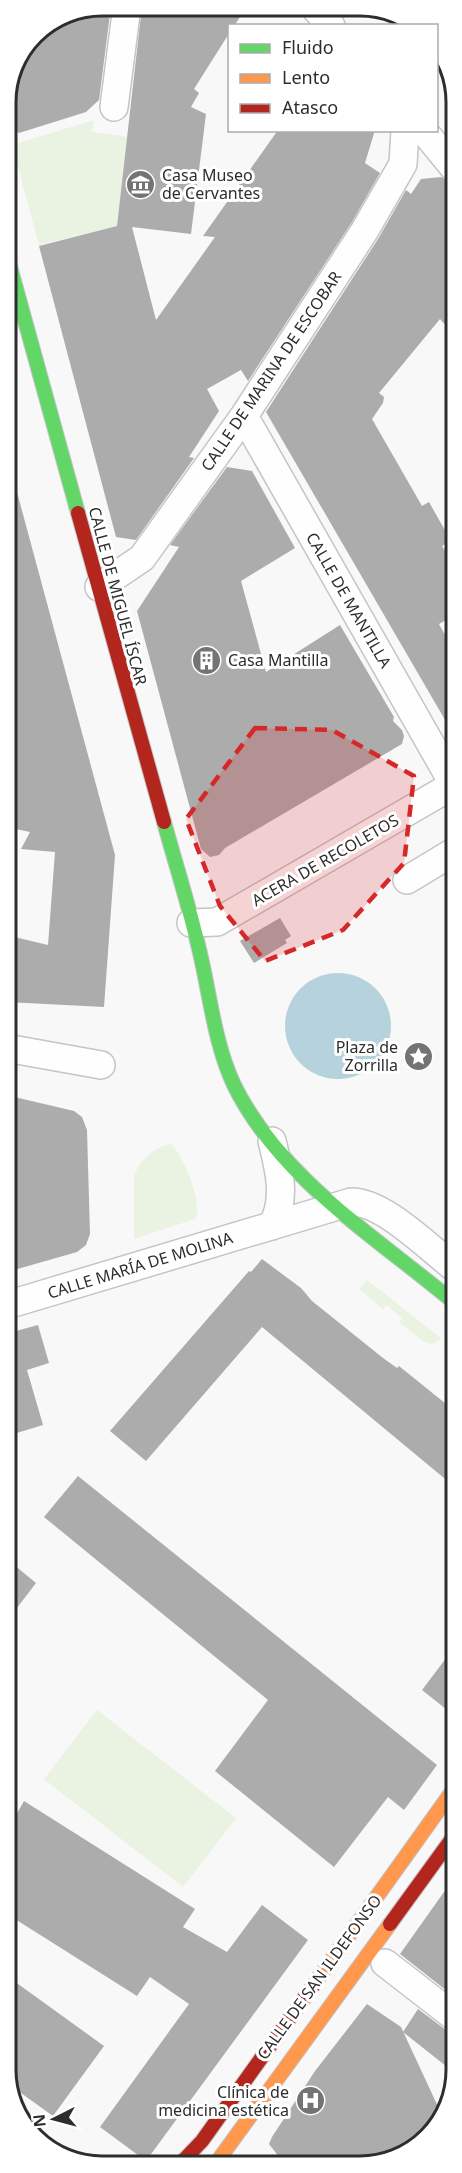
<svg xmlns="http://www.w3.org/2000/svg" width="462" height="2173" font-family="'Noto Sans',sans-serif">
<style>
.green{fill:#eaf2e1}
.water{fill:#b6d2dc}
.building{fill:#acacad}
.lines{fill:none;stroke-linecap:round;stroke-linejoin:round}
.street-casing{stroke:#c5c5c6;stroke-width:30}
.fast-casing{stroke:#c5c5c6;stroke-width:16}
.slow-casing{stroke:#c5c5c6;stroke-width:16}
.jam-casing{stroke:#c5c5c6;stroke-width:16}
.street{stroke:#fefefe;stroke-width:27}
.fast{stroke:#63d668;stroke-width:14}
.slow{stroke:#ff974d;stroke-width:14}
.jam{stroke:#b3261e;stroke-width:14}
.marked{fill:#d62828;fill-opacity:0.2;stroke:#d62828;stroke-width:4.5;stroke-dasharray:12 8;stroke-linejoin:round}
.labels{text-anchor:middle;stroke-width:6;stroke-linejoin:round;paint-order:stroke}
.poi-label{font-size:16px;fill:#2d2d2e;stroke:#fff;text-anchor:start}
.street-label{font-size:16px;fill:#2d2d2e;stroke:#fff}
.rim{fill:none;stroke:#2d2d2e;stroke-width:3}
</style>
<rect width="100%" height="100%" fill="#f8f8f9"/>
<path class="green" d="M 94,120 L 92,132 L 128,137 L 117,226 L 39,245 L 12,145 Z
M 171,1144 C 183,1154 204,1206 195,1219 L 134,1239 L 134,1176 C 140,1160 154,1147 171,1144 Z
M 367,1280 L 442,1339 L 432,1344 L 423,1341 L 399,1322 L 402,1318 L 387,1305 L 383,1309 L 359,1289 Z
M 97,1710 L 236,1818 L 183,1887 L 44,1779 Z"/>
<path class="water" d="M285 1026a53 53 0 1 1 106 0a53 53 0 1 1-106 0Z"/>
<path class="building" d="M 102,6 L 111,6 L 99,100 L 86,112 L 19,133 L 6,126 L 6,96 L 34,34 Z
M 142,6 L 246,8 L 234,26 L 230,26 L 230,32 L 194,89 L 199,93 L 191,107 L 206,114 L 191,234 L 132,227 L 156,320 L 215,237 L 203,236 L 278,130 L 375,130 L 365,163 L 380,173 L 352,222 L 248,381 L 241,370 L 207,389 L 219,411 L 189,457 L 194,458 L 136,540 L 116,537 L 39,246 L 117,226 Z
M 441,177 L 455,184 L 455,336 L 440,319 L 379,393 L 384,397 L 383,403 L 372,419 L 422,506 L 429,502 L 451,541 L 442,546 L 455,567 L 455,615 L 439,624 L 455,653 L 455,737 L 266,412 L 378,239 L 406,190 L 411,194 L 421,179 Z
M 227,467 L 252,471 L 295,548 L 241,581 L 266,672 L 340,625 L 394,717 L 393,721 L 402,730 L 404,736 L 402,744 L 225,848 L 219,855 L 210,857 L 201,849 L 137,611 L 179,547 L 170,545 Z
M 14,481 L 115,855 L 104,1007 L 6,1002 L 6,935 L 48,945 L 55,852 L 21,849 L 30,832 L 6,827 L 6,482 Z
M 280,918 L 291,936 L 285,940 L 287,943 L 254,963 L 240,941 Z
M 6,1095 L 74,1111 L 82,1117 L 87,1130 L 90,1234 L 86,1245 L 77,1252 L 7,1272 Z
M 262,1259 L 301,1288 L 312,1301 L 383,1358 L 397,1368 L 399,1366 L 456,1412 L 456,1488 L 262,1327 L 146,1461 L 110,1431 L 249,1271 L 251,1272 Z
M 7,1322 L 13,1322 L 16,1331 L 38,1325 L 49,1363 L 27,1370 L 43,1425 L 7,1436 Z
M 78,1476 L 437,1765 L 404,1810 L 388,1797 L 334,1867 L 215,1771 L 268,1700 L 44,1517 Z
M 7,1559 L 36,1583 L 7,1621 Z
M 456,1645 L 456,1717 L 422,1690 Z
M 24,1801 L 195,1909 L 183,1927 L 227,1952 L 262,1905 L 308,1940 L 146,2161 L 100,2127 L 189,2004 L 150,1977 L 137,1996 L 7,1914 L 7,1831 Z
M 456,1875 L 456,1998 L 400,1954 Z
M 7,1976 L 104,2046 L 53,2116 L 7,2083 Z
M 367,2004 L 401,2027 L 441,2113 L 432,2134 L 372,2166 L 286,2166 L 269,2144 L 272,2137 L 315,2071 Z
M 418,2009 L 446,2030 L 456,2033 L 456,2074 L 403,2032 Z"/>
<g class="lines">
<defs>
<path id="street" d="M 315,8 L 331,26
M 114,107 L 127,6
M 423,130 L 455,169
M 244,416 L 454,785
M 99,587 L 142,558 L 244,416 L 365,230 L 403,164 L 405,130
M 407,880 L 455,851
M 191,923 L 217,922 L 455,784
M 6,1048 L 101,1065
M 272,1141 C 279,1169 287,1199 272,1226
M 7,1305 L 351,1202 C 383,1201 430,1249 456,1269
M 385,1963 L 456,2018"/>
<path id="fast" d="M 6,252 L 78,513
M 164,822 C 177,869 192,915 202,962 C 211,1003 216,1047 234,1085 C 280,1179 379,1239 456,1304"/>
<path id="slow" d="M 320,1976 L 456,1786
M 214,2166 L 390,1924"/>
<path id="jam" d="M 78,513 L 164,822
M 390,1924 L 456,1833
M 179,2165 L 202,2141 L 320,1976"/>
</defs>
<use href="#street" class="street-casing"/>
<use href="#fast" class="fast-casing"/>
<use href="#slow" class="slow-casing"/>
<use href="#jam" class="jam-casing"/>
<use href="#street" class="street"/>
<use href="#fast" class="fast"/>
<use href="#slow" class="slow"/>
<use href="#jam" class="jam"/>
</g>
<path class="marked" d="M 255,728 L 332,730 L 414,776 L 404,863 L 343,930 L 265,961 L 220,906 L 186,819 Z"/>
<defs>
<symbol id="museum-disc" viewBox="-11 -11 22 22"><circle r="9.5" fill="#747475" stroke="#fff"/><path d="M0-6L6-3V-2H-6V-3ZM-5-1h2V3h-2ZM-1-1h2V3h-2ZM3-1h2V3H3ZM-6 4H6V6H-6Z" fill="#fff"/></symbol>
<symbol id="building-disc" viewBox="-11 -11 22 22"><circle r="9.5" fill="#747475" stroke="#fff"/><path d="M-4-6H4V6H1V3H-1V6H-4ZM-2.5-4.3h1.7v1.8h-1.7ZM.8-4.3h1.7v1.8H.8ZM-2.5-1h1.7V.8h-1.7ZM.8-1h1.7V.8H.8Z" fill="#fff"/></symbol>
<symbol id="sight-disc" viewBox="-11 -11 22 22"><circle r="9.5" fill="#747475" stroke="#fff"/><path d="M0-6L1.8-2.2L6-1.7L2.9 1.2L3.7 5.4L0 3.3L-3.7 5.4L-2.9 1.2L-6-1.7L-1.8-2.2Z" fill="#fff"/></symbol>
<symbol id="hospital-disc" viewBox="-11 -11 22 22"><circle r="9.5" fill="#747475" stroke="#fff"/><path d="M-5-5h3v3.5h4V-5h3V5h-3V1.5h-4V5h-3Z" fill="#fff"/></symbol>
</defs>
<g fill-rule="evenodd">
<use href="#museum-disc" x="124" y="168" width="33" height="33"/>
<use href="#building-disc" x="190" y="644" width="33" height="33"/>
<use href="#sight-disc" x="402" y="1040" width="33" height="33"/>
<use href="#hospital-disc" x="294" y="2084" width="33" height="33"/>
</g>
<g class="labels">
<g class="poi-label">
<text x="162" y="181">Casa Museo<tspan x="162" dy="18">de Cervantes</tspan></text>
<text x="228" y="666">Casa Mantilla</text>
<text x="398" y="1053" text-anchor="end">Plaza de<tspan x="398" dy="18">Zorrilla</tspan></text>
<text x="289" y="2098" text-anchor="end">Clínica de<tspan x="289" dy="18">medicina estética</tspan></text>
</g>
<g class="street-label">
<text transform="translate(271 371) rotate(-56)" y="6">CALLE DE MARINA DE ESCOBAR</text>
<text transform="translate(118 596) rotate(75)" y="6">CALLE DE MIGUEL ÍSCAR</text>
<text transform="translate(349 600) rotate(60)" y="6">CALLE DE MANTILLA</text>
<text transform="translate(325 860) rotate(-30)" y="6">ACERA DE RECOLETOS</text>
<text transform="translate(140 1265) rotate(-17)" y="6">CALLE MARÍA DE MOLINA</text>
<text transform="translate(319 1977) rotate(-54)" y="6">CALLE DE SAN ILDEFONSO</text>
</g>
</g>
<path d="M0 0H462V2173H0ZM102 16H360A86 86 0 0 1 446 102V2070A86 86 0 0 1 360 2156H102A86 86 0 0 1 16 2070V102A86 86 0 0 1 102 16Z" fill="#fff" fill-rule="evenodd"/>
<path class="rim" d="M102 16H360A86 86 0 0 1 446 102V2070A86 86 0 0 1 360 2156H102A86 86 0 0 1 16 2070V102A86 86 0 0 1 102 16Z"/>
<rect x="228" y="24" width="210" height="108" fill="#ffffff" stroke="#ababab" stroke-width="1.5"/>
<rect x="240" y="44" width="30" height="9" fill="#63d668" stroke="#ababab" stroke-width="1.5"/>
<text x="282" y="54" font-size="18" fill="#2d2d2e">Fluido</text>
<rect x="240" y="74" width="30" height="9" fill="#ff974d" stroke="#ababab" stroke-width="1.5"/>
<text x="282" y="84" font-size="18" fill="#2d2d2e">Lento</text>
<rect x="240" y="104" width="30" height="9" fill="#b3261e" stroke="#ababab" stroke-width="1.5"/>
<text x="282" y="114" font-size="18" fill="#2d2d2e">Atasco</text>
<g transform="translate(54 2119) rotate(264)" stroke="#ffffff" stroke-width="4.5" paint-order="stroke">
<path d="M0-4.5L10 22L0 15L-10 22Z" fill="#2d2d2e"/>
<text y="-9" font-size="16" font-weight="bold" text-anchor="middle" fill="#2d2d2e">N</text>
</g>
</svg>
